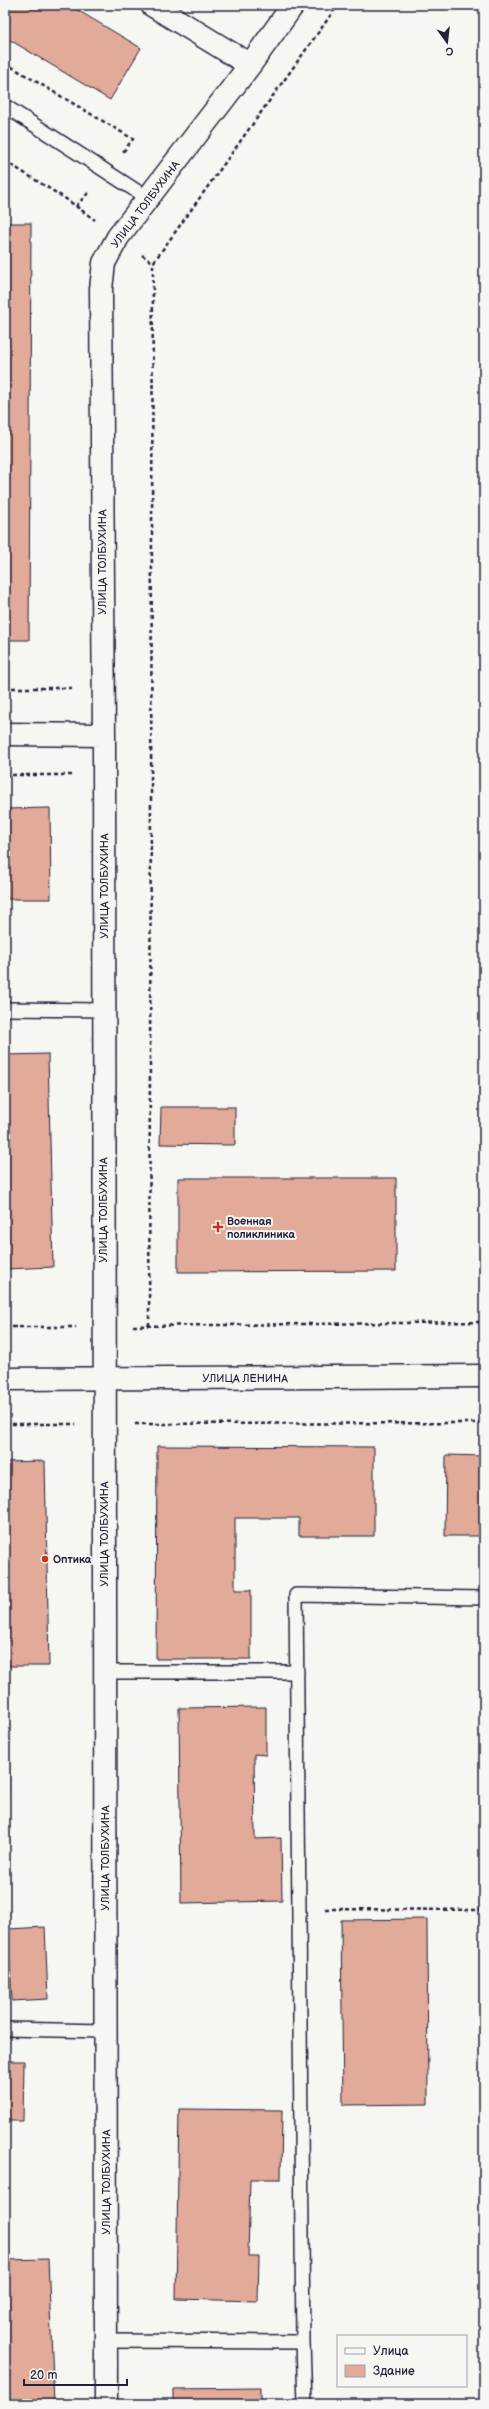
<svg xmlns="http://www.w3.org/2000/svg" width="489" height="2409" font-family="'Balsamiq Sans',sans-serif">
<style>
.building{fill:#e2aa99;stroke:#22223b}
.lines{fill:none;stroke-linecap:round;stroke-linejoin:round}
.service-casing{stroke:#22223b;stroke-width:16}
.minor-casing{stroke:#22223b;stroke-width:25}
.tertiary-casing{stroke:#22223b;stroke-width:25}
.path{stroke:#22223b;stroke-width:2.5;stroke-dasharray:4 3;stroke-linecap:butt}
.service{stroke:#f6f6f2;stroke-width:13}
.minor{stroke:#f6f6f2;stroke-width:22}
.tertiary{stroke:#f6f6f2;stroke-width:22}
.poi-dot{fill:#c8321e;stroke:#f6f6f2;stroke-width:1.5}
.labels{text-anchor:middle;stroke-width:4;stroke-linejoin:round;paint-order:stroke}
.street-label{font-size:11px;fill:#22223b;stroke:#f6f6f2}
.poi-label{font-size:11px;font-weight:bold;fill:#22223b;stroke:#f6f6f2;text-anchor:start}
</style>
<rect width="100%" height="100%" fill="#f6f6f2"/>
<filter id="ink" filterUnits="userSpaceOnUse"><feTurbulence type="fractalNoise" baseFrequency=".025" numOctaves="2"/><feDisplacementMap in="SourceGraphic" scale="8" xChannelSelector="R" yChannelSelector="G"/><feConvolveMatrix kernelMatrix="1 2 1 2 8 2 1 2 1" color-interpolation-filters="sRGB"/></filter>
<g filter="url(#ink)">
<path class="building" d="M 5,5 L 69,5 L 141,48 L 110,100 L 5,37 Z
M 5,223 L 31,223 L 29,640 L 5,640 Z
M 50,808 L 51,899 L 5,899 L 5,809 Z
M 48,1054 L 53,1267 L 5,1269 L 5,1055 Z
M 161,1107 L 235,1107 L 235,1145 L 160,1144 Z
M 178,1178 L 396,1178 L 396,1271 L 178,1272 Z
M 482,1204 L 484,1204 L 484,1280 Z
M 157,1446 L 374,1447 L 374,1536 L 299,1536 L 299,1518 L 235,1518 L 235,1590 L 251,1590 L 251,1659 L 156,1659 Z
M 446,1455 L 484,1456 L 484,1536 L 445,1536 Z
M 45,1461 L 49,1666 L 5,1666 L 5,1462 Z
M 266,1707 L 266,1755 L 254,1754 L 255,1839 L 281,1838 L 282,1901 L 181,1903 L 179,1708 Z
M 5,1732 L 10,1732 L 8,1799 L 5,1799 Z
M 427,1919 L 428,2104 L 343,2105 L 341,1920 Z
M 45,1927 L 48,1999 L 12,2001 L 8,1929 Z
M 5,2061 L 24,2061 L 23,2121 L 5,2121 Z
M 179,2109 L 282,2110 L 281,2179 L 250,2179 L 248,2256 L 259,2256 L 258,2301 L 176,2299 Z
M 48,2259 L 54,2404 L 5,2404 L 5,2260 Z
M 260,2388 L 260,2404 L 174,2404 L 174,2389 Z"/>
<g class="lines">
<defs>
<path id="service" d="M 5,106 L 149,199
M 5,1009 L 103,1010
M 104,1672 L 297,1672
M 5,2029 L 105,2031
M 106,2341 L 303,2342
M 305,2404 L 303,2342 L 296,1595 L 484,1598"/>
<path id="minor" d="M 152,5 L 250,65 L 293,5
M 5,734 L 104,735
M 106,2404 L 104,735 L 101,289 L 104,263 L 118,237 L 250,65"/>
<path id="tertiary" d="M 5,1379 L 484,1376"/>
</defs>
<use href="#service" class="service-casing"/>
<use href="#minor" class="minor-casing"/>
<use href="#tertiary" class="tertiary-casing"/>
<path class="path" d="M 5,63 L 133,139 L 123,152
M 5,161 L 66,199 L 95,220
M 76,206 L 90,191
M 142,255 L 153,263
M 5,688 L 75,688
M 5,775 L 74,775
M 133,1326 L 484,1322
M 149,1326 L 153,263 L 338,5
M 5,1327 L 76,1327
M 5,1424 L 76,1424
M 135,1424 L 484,1423
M 325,1909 L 484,1910"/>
<use href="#service" class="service"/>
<use href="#minor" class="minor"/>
<use href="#tertiary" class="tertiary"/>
</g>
</g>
<g class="poi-dot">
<path d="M216 1221h4v4h4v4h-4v4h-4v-4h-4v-4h4z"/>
<circle cx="45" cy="1559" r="4"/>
</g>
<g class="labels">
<g class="street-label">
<text transform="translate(145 204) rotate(-53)" y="4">УЛИЦА ТОЛБУХИНА</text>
<text transform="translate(102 562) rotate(-90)" y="4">УЛИЦА ТОЛБУХИНА</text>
<text transform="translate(104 886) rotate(-90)" y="4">УЛИЦА ТОЛБУХИНА</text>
<text transform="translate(103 1210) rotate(-90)" y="4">УЛИЦА ТОЛБУХИНА</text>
<text x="245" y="1382">УЛИЦА ЛЕНИНА</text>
<text transform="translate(104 1534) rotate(-90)" y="4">УЛИЦА ТОЛБУХИНА</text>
<text transform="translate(105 1858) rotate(-90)" y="4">УЛИЦА ТОЛБУХИНА</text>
<text transform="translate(106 2182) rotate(-90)" y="4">УЛИЦА ТОЛБУХИНА</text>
</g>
<g class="poi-label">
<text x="227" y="1225">Военная<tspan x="227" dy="13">поликлиника</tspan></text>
<text x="53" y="1563">Оптика</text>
</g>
</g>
<rect width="489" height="2409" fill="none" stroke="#f6f6f2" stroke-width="20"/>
<rect x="10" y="10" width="469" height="2389" fill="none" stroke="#22223b" stroke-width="1.5" filter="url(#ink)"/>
<rect x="337" y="2335" width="130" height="52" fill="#f6f6f2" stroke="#a1a1a9"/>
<rect x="345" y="2348" width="20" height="6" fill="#f6f6f2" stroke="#a1a1a9"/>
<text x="373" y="2355" font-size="12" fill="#22223b">Улица</text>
<rect x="345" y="2365" width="20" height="12" fill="#e2aa99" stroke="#a1a1a9"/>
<text x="373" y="2375" font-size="12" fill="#22223b">Здание</text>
<g transform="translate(447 42) rotate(165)" stroke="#f6f6f2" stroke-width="3" paint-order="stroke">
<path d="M0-3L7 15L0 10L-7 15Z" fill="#22223b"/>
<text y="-6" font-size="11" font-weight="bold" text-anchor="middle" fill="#22223b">С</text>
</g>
<path d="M24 2379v6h103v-6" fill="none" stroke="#22223b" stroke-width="2"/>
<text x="30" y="2379" font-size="12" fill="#22223b" stroke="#f6f6f2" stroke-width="3" paint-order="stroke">20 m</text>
</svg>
